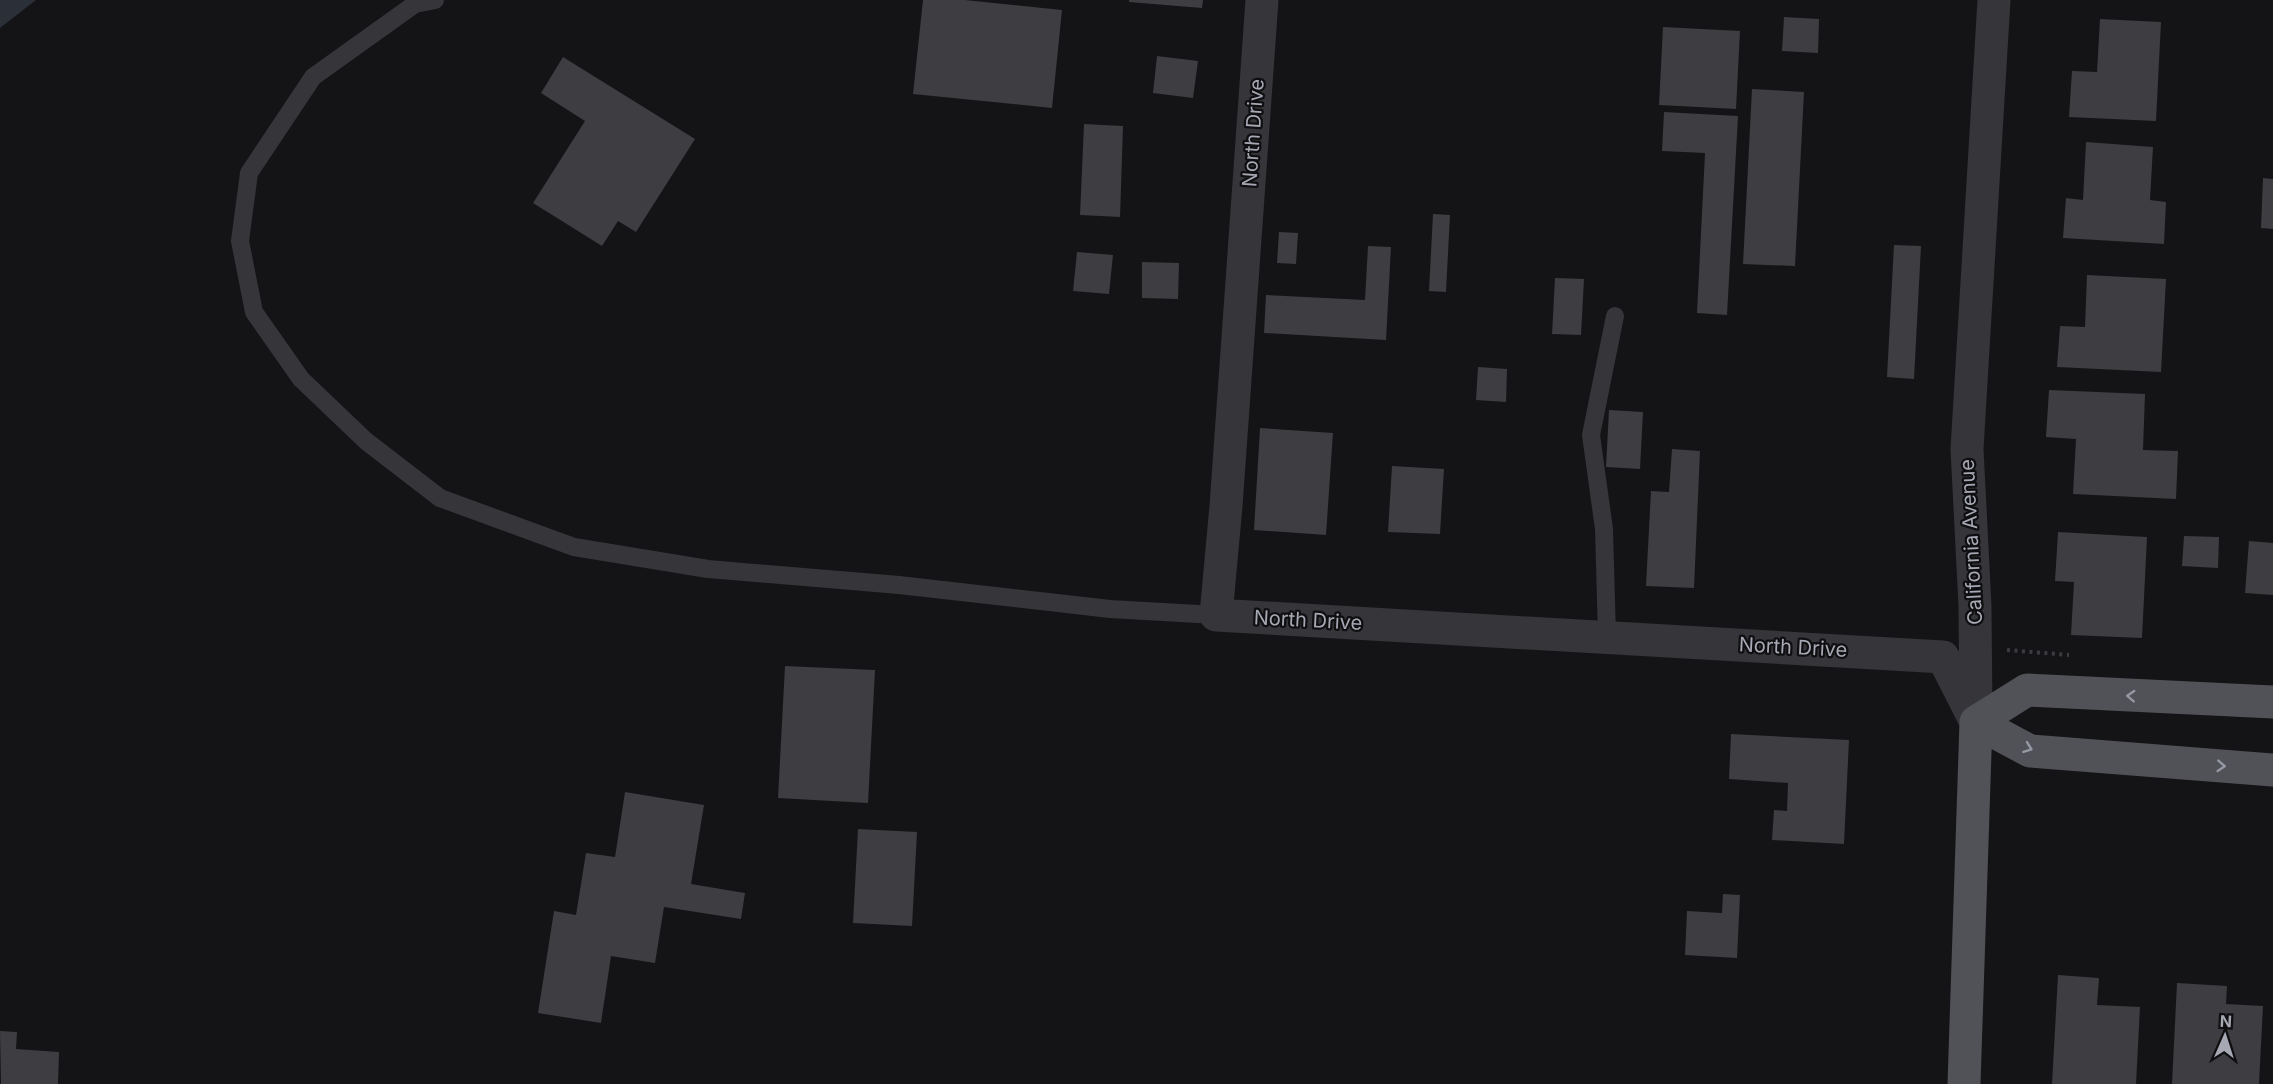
<svg xmlns="http://www.w3.org/2000/svg" width="2273" height="1084" font-family="Inter,sans-serif">
<style>
.water{fill:#2b3038}
.building{fill:#3e3d42}
.lines{fill:none;stroke-linecap:round;stroke-linejoin:round}
.path{stroke:#3b3c41;stroke-width:4;stroke-dasharray:3 4.5;stroke-linecap:butt}
.lane{stroke:#35353a;stroke-width:18}
.street{stroke:#35353a;stroke-width:33}
.primary{stroke:#515158;stroke-width:33}
.oneway{stroke:#9597a2}
.labels{text-anchor:middle;stroke-width:4.5;stroke-linejoin:round;paint-order:stroke}
.street-label{font-size:20px;fill:#a6a8b4;stroke:#0f0e10}
</style>
<rect width="100%" height="100%" fill="#141315"/>
<path class="water" d="M 0,0 L 36,0 L 0,28 Z"/>
<path class="building" d="M 923,0 L 965,0 L 1062,10 L 1052,108 L 913,94 Z
M 1129,0 L 1203,0 L 1202,8 L 1129,2 Z
M 1784,17 L 1819,19 L 1818,53 L 1782,51 Z
M 2100,19 L 2161,22 L 2156,121 L 2069,117 L 2072,71 L 2097,72 Z
M 1663,27 L 1740,31 L 1736,109 L 1659,105 Z
M 1157,56 L 1198,61 L 1193,98 L 1153,93 Z
M 563,57 L 695,139 L 636,232 L 618,221 L 602,246 L 533,203 L 585,121 L 541,93 Z
M 1752,89 L 1804,92 L 1795,266 L 1743,264 Z
M 1664,112 L 1738,116 L 1727,315 L 1697,313 L 1705,153 L 1662,151 Z
M 1084,124 L 1123,126 L 1120,217 L 1080,215 Z
M 2086,142 L 2153,147 L 2150,200 L 2166,202 L 2164,244 L 2063,238 L 2066,198 L 2083,200 Z
M 2263,178 L 2273,179 L 2273,229 L 2261,228 Z
M 1433,214 L 1450,215 L 1446,292 L 1429,291 Z
M 1279,232 L 1298,233 L 1296,264 L 1277,263 Z
M 1894,245 L 1921,246 L 1914,379 L 1887,377 Z
M 1368,246 L 1391,247 L 1386,340 L 1264,333 L 1266,295 L 1365,300 Z
M 1077,252 L 1113,255 L 1109,294 L 1073,291 Z
M 1142,262 L 1179,263 L 1178,299 L 1142,298 Z
M 2087,275 L 2166,279 L 2161,372 L 2057,367 L 2060,326 L 2085,327 Z
M 1555,278 L 1584,279 L 1581,335 L 1552,334 Z
M 1478,367 L 1507,369 L 1506,402 L 1476,400 Z
M 2049,390 L 2145,394 L 2143,450 L 2178,451 L 2176,499 L 2073,494 L 2076,439 L 2046,437 Z
M 1609,410 L 1643,412 L 1640,469 L 1606,467 Z
M 1260,428 L 1333,433 L 1326,535 L 1254,530 Z
M 1672,449 L 1700,451 L 1694,588 L 1646,586 L 1651,491 L 1669,492 Z
M 1392,466 L 1444,469 L 1440,534 L 1388,532 Z
M 2058,532 L 2147,537 L 2142,638 L 2071,635 L 2074,582 L 2055,581 Z
M 2184,536 L 2219,537 L 2218,568 L 2182,566 Z
M 2249,541 L 2273,543 L 2273,595 L 2245,593 Z
M 785,666 L 875,670 L 868,803 L 778,798 Z
M 1731,734 L 1849,740 L 1844,844 L 1772,840 L 1774,810 L 1787,811 L 1788,783 L 1729,779 Z
M 625,792 L 704,805 L 691,884 L 745,893 L 741,919 L 664,907 L 655,963 L 611,956 L 601,1023 L 538,1013 L 554,911 L 576,915 L 586,853 L 615,857 Z
M 858,829 L 917,832 L 912,926 L 853,923 Z
M 1723,894 L 1740,895 L 1737,958 L 1685,955 L 1687,911 L 1722,913 Z
M 2058,975 L 2099,978 L 2097,1005 L 2140,1007 L 2136,1084 L 2052,1084 Z
M 2177,983 L 2227,986 L 2226,1004 L 2263,1006 L 2259,1084 L 2172,1084 Z
M 0,1031 L 17,1032 L 16,1049 L 59,1052 L 58,1084 L 1,1084 Z"/>
<g class="lines">
<path class="path" d="M 2007,650 L 2069,655"/>
<path class="lane" d="M 435,0 L 415,4 L 313,77 L 249,173 L 240,241 L 254,312 L 301,379 L 366,441 L 440,498 L 574,547 L 708,569 L 899,585 L 1110,609 L 1216,615
M 1607,636 L 1604,529 L 1591,435 L 1615,316"/>
<path class="street" d="M 1262,0 L 1226,506 L 1216,615 L 1943,657 L 1976,722
M 1976,714 L 1975,606 L 1967,449 L 1994,0"/>
<path class="primary" d="M 1976,722 L 2027,690 L 2273,702
M 1976,722 L 2030,751 L 2273,770
M 1964,1084 L 1976,722"/>
</g>
<defs><path id="oneway-chevron" d="M-2-3.5L2.5 0L-2 3.5" fill="none" stroke-width="1.6" stroke-linecap="round" stroke-linejoin="round" transform="scale(1.5)"/></defs>
<g class="oneway">
<use href="#oneway-chevron" transform="translate(2131 696) rotate(-177)"/>
<use href="#oneway-chevron" transform="translate(2028 748) rotate(20)"/>
<use href="#oneway-chevron" transform="translate(2221 766) rotate(4)"/>
</g>
<g class="labels">
<g class="street-label">
<text transform="translate(1253 133) rotate(-86)" y="7">North Drive</text>
<text transform="translate(1971 542) rotate(-93)" y="7">California Avenue</text>
<text transform="translate(1308 620) rotate(3)" y="7">North Drive</text>
<text transform="translate(1793 647) rotate(3)" y="7">North Drive</text>
</g>
</g>
<g transform="translate(2225 1036) rotate(3)" stroke="#0f0e10" stroke-width="4.5" paint-order="stroke">
<path d="M0-4.5L10 22L0 15L-10 22Z" fill="#a6a8b4"/>
<text y="-9" font-size="16" font-weight="bold" text-anchor="middle" fill="#a6a8b4">N</text>
</g>
</svg>
